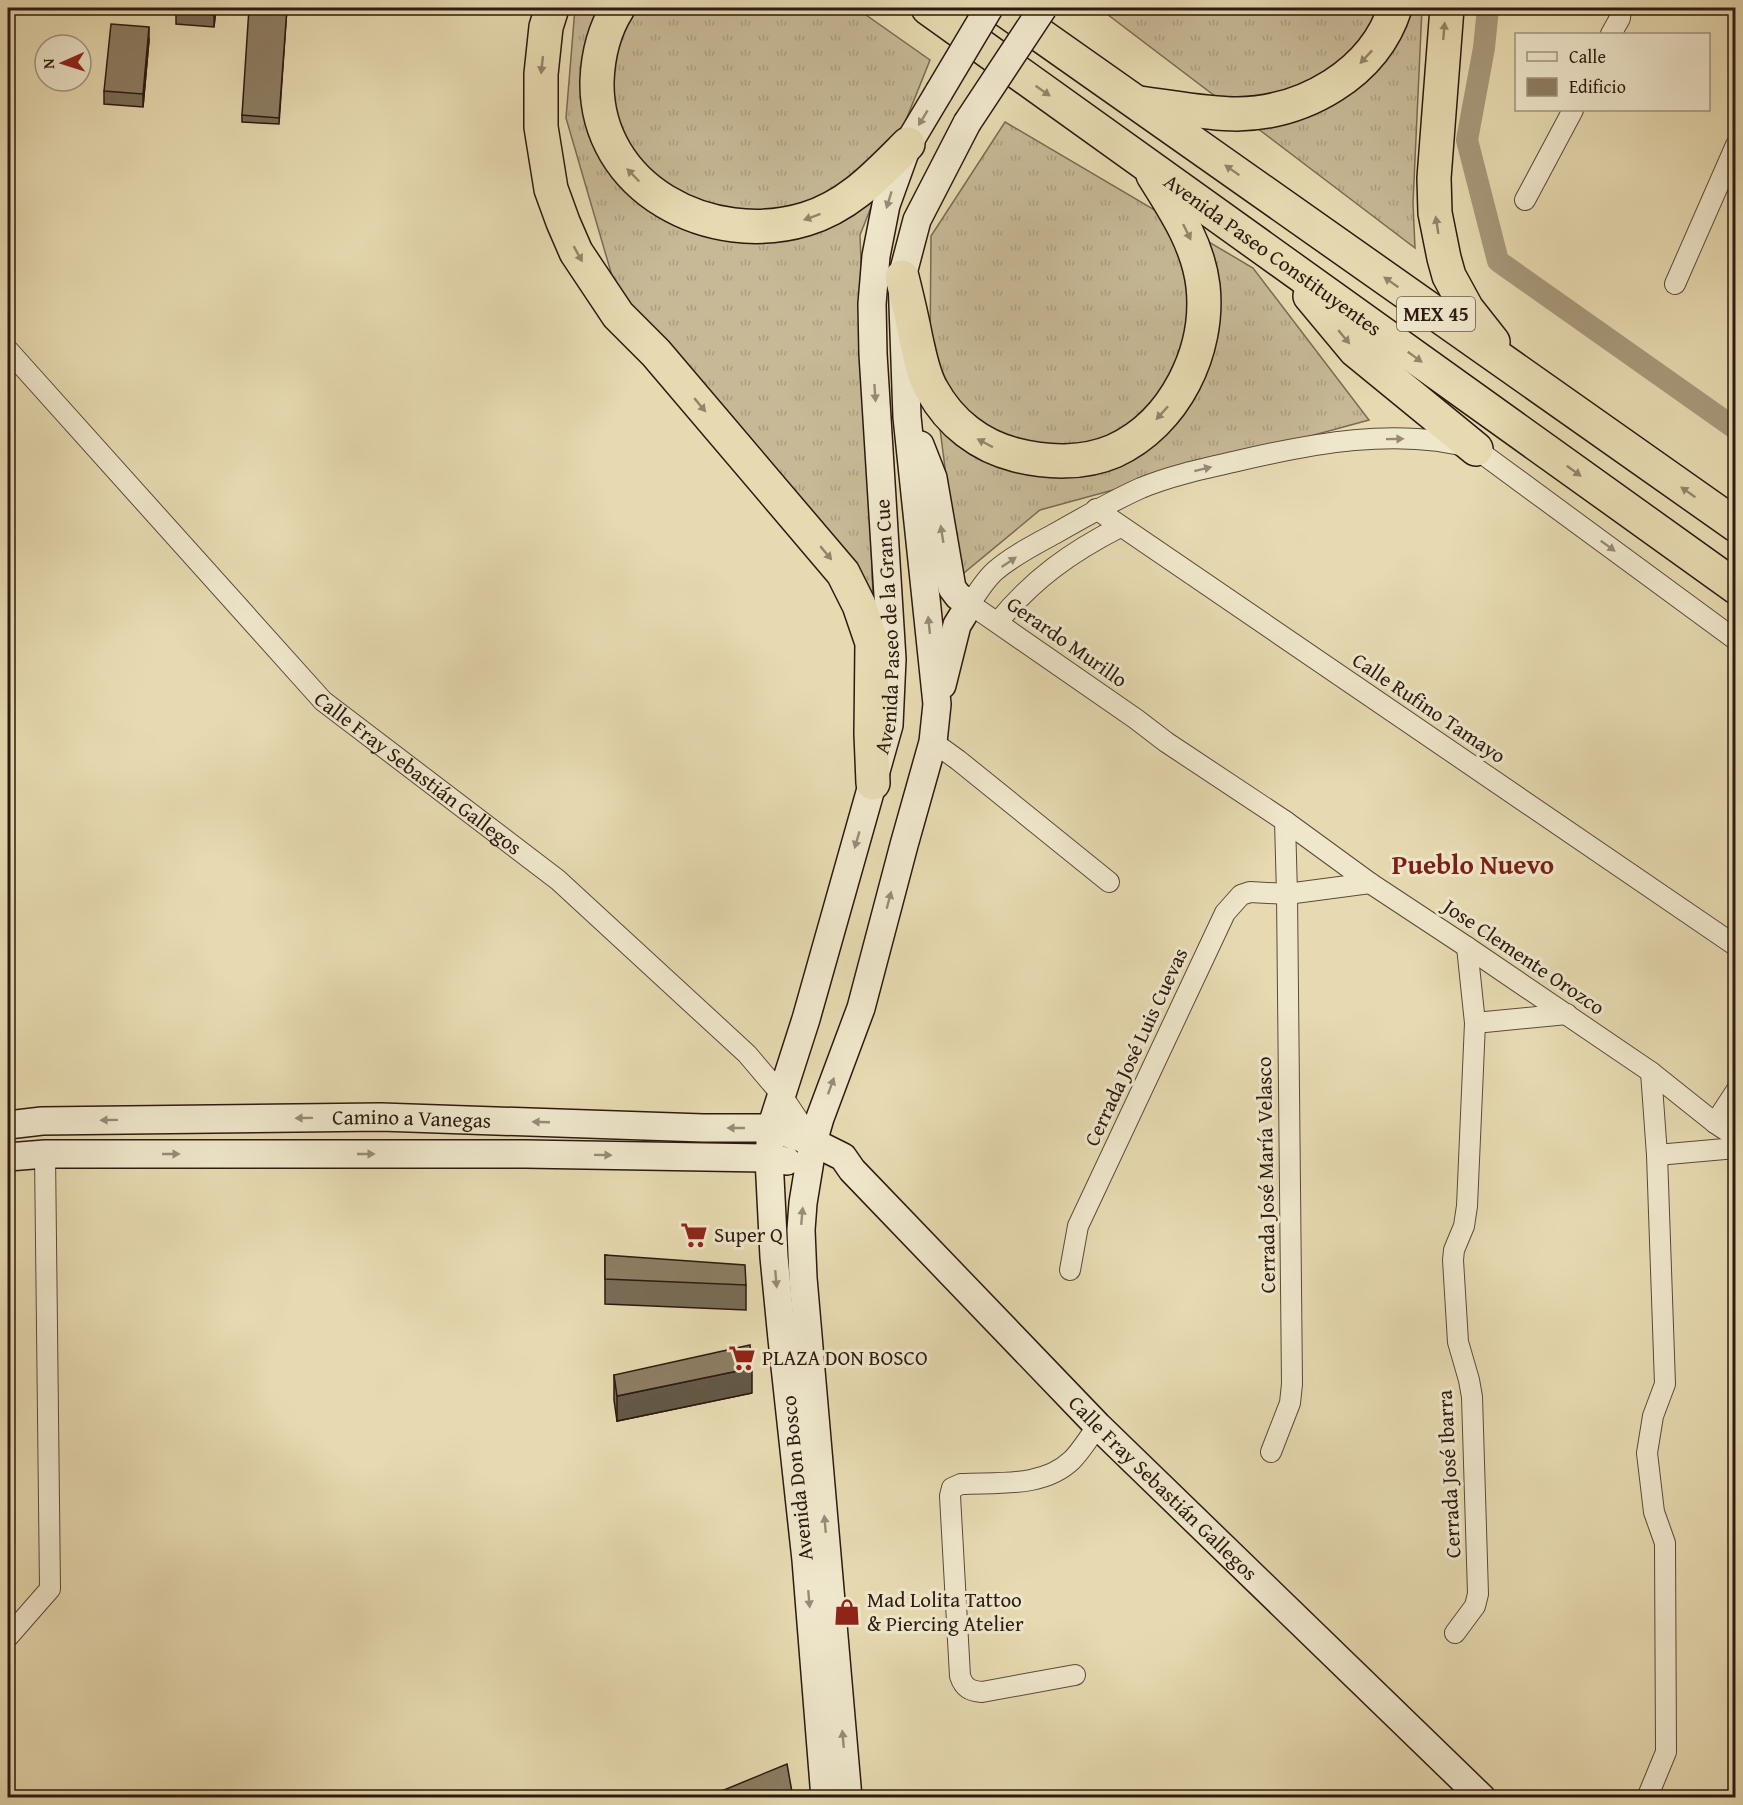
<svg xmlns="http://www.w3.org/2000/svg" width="1743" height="1805" font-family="'Gentium Book Plus',serif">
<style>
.grass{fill:url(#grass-tufts);stroke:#7a6a54;stroke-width:1.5}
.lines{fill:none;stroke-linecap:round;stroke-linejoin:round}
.canal{stroke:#a7997b;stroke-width:22}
.street-casing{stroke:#5b4a39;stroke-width:22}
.secondary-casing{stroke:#2c1a11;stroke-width:30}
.highway-casing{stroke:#2c1a11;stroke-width:36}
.street{stroke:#efe7cc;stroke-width:20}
.secondary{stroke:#efe7cc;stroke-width:27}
.highway{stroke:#e7dab1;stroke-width:33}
.secondary-bridge-casing{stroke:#2c1a11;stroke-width:30;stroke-linecap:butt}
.secondary-bridge{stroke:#efe7cc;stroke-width:27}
.wall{fill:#796c56;stroke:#2c1a11;stroke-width:1.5}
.shaded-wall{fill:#635846;stroke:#2c1a11;stroke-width:1.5}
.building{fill:#8d7e64;stroke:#2c1a11;stroke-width:1.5}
.oneway{fill:#938469}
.oneway2{fill:#978b78}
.labels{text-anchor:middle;stroke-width:6;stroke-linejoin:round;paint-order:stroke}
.shield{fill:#efe7cc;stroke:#665849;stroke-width:1.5}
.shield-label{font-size:20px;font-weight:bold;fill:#2c1a11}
.street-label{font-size:21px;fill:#2c1a11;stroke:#efe7cc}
.poi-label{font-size:21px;fill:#2c1a11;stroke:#efe7cc;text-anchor:start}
.district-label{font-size:27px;font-weight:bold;fill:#7a1f14;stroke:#efe7cc}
</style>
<defs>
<pattern id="grass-tufts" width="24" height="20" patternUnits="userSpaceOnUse" patternTransform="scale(1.5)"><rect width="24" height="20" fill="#c7b996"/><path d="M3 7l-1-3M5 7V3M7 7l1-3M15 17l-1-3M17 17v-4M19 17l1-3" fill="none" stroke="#ab9e80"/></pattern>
</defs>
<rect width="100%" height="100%" fill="#e7dab1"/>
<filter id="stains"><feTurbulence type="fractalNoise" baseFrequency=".00333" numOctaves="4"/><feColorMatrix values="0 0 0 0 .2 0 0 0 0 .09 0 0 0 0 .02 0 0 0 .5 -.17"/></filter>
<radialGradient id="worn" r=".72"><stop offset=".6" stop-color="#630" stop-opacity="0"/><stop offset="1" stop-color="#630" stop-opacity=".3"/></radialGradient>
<path class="grass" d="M 575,8 L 856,8 L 930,60 L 860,235 L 873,597 L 617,293 L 566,118 Z
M 1099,8 L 1422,8 L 1413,203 L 1415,248 Z
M 1005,122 L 1253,268 L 1369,420 L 1040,510 L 959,577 L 930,351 L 931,236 Z"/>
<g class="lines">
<path class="canal" d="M 1488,8 L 1484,48 L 1467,140 L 1498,261 L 1736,429"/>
<defs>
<g id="street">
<path d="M 1611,34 L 1620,18 L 1621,8"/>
<path d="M 1525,200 L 1573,110"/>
<path d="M 1675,284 L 1736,145"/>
<path id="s1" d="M 8,350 L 323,701 L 558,880 L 747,1054 L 781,1094 L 813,1142"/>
<path d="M 1096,509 L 1736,946"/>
<path d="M 998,622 C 1033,579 1071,552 1120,527"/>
<path d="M 1736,640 L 1476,449 C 1399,426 1309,444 1233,462 C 1202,469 1170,476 1141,488 C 1112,501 1084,517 1056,533 C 1036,544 1012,556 995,571 C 985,580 977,593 970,604 L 1136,719 L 1166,742 L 1285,821 L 1370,883 L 1467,947 L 1651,1072 L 1715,1123 L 1736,1137"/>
<path d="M 933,742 L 958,760 L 1109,882"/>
<path d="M 1475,1023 L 1567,1014"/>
<path d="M 1715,1123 L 1736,1091"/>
<path d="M 1657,1155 L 1736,1148"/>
<path d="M 1070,1270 L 1078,1226 L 1225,913 L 1241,895 L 1250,892 L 1287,894 L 1370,883"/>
<path d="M 1271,1452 L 1290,1403 L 1292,1384 L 1287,894 L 1285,821"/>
<path d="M 1455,1633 L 1475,1606 L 1478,1594 L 1472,1397 L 1469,1380 L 1458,1342 L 1453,1260 L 1454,1250 L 1464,1226 L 1467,1206 L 1475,1023 L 1467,947"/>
<path d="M 8,1637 L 50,1589 L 45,1154"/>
<path d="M 1075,1675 L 982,1692 C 970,1691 964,1688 960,1676 L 950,1496 L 952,1488 L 961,1484 C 998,1482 1043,1488 1072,1460 C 1082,1450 1089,1437 1098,1426"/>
<path d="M 1647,1798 L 1666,1752 L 1665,1543 L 1654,1512 L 1647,1453 L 1653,1416 L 1665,1384 L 1657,1155 L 1651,1072"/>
</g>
<g id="secondary">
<path d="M 920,445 L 933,478 L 952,588 L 958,596 L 970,604 L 957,625 L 942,685"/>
<path id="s2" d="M 8,1125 L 42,1121 L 381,1117 L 703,1128 L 771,1128 L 813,1142 L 843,1157 L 852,1170 L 1098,1426 L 1482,1798"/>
<path d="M 8,1157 L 45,1154 L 525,1154 L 769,1158 L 787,1161"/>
<path id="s3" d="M 825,1798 L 806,1560 L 782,1339 L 774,1257 L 769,1158 L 771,1128 L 806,1019 L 889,725 L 892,659 L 873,354 L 872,304 L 876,256 L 886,205 L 908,144 L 939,92"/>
<path d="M 848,1798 L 803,1278 L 801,1230 L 803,1203 L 813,1142 L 820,1118 L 861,1008 L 904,845 L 933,742 L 937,704 L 907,417 L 902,277 L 917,220 L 967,123"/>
</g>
<g id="highway">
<path d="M 552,8 L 546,27 L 541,74 L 541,127 L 551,189 L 563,222 L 576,252 L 618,315 L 656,353 L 843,573 L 859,605 L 872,643 L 871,734 L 873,783"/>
<path d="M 618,8 C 604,30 598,55 597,81 C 595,189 711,248 806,219 C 849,206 877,175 908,144"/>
<path id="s4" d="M 928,8 L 1736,587"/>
<path d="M 1002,8 L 1736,525"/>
<path d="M 1447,8 L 1434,178 L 1435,213 L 1444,258 L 1449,276 L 1467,309 L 1493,342"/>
<path d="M 1140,103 C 1172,107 1205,114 1237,114 C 1304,113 1374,74 1395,8"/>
<path d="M 902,277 C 907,297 912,318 916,339 C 920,356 923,375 932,390 C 950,423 980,446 1016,455 C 1047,463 1084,464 1114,451 C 1175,423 1210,351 1203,286 C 1198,244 1175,210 1153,175"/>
<path d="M 1310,296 L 1355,350 L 1476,449"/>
</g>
</defs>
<use href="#street" class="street-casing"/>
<use href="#secondary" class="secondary-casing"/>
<use href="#highway" class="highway-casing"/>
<use href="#street" class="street"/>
<use href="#secondary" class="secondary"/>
<use href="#highway" class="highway"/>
<defs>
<path id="secondary-bridge" d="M 939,92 L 989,8
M 967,123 L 1043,8"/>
</defs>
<use href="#secondary-bridge" class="secondary-bridge-casing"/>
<use href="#secondary-bridge" class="secondary-bridge"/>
</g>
<path class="wall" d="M 216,8 L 214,27 L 176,24 L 176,11 Z
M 287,8 L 279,124 L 242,122 L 242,115 Z
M 149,40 L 143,107 L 104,104 L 104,91 Z
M 605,1255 L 746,1285 L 746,1310 L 605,1304 Z
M 614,1375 L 752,1393 L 617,1421 L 614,1400 Z"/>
<path class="shaded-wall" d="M 215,8 L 216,8 L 214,27 L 214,15 Z
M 149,27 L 149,40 L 143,107 L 143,94 Z
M 752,1368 L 752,1393 L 617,1421 L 617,1396 Z
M 792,1792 L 792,1797 L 780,1797 Z"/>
<path class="building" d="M 176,8 L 215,8 L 214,15 L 176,11 Z
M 249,8 L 287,8 L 279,118 L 242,115 Z
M 111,24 L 149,27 L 143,94 L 104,91 Z
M 605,1255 L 745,1265 L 746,1285 L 605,1279 Z
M 750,1345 L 752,1368 L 617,1396 L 614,1375 Z
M 787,1764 L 792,1792 L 780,1797 L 707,1797 Z"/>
<defs><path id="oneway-solid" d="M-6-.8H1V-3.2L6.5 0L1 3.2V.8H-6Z" transform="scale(1.5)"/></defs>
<g class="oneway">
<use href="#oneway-solid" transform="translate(1444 31) rotate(-85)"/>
<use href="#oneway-solid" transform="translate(1366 57) rotate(133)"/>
<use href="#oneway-solid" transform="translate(542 65) rotate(96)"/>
<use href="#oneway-solid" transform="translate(1043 91) rotate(35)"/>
<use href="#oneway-solid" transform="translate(1232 170) rotate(-145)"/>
<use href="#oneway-solid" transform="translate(633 175) rotate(-134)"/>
<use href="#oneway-solid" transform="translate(812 217) rotate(160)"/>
<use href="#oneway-solid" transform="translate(1437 225) rotate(-99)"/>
<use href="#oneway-solid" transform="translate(1187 232) rotate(64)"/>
<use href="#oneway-solid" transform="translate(578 254) rotate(61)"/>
<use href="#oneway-solid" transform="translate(1391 282) rotate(-145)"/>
<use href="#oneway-solid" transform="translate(1344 337) rotate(50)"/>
<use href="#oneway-solid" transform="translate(1415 357) rotate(36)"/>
<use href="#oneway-solid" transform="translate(700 405) rotate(50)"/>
<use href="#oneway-solid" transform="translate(1162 413) rotate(132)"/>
<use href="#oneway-solid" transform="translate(985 443) rotate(-152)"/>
<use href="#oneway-solid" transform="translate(1574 471) rotate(36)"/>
<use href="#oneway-solid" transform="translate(1688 492) rotate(-145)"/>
<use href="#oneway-solid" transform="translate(826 553) rotate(50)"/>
</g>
<g class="oneway2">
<use href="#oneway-solid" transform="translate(923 118) rotate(121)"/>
<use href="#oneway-solid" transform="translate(889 200) rotate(107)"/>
<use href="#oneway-solid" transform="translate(875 393) rotate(86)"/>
<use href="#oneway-solid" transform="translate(1395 439) rotate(-1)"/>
<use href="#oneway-solid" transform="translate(1203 469) rotate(-14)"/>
<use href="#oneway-solid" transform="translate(942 534) rotate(-99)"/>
<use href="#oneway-solid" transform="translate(1608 546) rotate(36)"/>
<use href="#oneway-solid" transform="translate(1009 562) rotate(-34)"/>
<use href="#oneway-solid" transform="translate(929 625) rotate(-96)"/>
<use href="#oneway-solid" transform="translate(857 840) rotate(106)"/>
<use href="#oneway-solid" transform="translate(889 900) rotate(-75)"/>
<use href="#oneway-solid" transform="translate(831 1086) rotate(-70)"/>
<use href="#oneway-solid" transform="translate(304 1118) rotate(179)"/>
<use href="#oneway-solid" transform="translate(109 1120) rotate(179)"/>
<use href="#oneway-solid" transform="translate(541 1122) rotate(-178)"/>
<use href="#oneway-solid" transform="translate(736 1128) rotate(-180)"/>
<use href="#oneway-solid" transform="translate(171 1154)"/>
<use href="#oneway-solid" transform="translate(366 1154)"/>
<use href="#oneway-solid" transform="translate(603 1155) rotate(1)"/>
<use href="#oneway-solid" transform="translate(802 1216) rotate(-85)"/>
<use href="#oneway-solid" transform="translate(776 1279) rotate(85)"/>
<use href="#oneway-solid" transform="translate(825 1524) rotate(-95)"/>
<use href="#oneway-solid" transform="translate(809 1599) rotate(85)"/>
<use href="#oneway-solid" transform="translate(843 1739) rotate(-95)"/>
</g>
<defs>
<symbol id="supermarket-bare" viewBox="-9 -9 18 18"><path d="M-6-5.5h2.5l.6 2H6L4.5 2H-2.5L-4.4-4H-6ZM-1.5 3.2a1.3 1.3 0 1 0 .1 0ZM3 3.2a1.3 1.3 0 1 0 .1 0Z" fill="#8f2418" stroke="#efe7cc" stroke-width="2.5" paint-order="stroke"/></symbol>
<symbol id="shop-bare" viewBox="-9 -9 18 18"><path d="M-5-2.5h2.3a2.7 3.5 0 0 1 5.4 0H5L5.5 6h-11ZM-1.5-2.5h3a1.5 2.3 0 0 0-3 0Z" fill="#8f2418" stroke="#efe7cc" stroke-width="2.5" paint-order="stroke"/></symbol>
</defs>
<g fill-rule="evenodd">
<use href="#supermarket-bare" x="675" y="1216" width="38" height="38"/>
<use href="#supermarket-bare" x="723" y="1339" width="38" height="38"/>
<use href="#shop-bare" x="828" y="1593" width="38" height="38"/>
</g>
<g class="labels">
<rect class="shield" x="1397" y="297" width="78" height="34" rx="4.5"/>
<g class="shield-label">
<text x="1436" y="321">MEX 45</text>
</g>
<g class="street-label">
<text dy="7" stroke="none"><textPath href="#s4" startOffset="424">Avenida Paseo Constituyentes</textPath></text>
<text dy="7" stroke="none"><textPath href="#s3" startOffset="1191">Avenida Paseo de la Gran Cue</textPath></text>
<text transform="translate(1067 642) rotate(35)" y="7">Gerardo Murillo</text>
<text transform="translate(1429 708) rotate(34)" y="7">Calle Rufino Tamayo</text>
<text dy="7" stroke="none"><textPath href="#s1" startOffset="591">Calle Fray Sebastián Gallegos</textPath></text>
<text transform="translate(1524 957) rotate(34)" y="7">Jose Clemente Orozco</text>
<text transform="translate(1136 1047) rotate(-65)" y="7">Cerrada José Luis Cuevas</text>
<text dy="7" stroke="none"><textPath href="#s2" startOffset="404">Camino a Vanegas</textPath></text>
<text transform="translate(1266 1175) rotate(-91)" y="7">Cerrada José María Velasco</text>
<text transform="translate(1449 1474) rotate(-93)" y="7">Cerrada José Ibarra</text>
<text transform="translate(797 1478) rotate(-96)" y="7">Avenida Don Bosco</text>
<text dy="7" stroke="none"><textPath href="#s2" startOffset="1302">Calle Fray Sebastián Gallegos</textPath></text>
</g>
<g class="poi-label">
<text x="714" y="1242">Super Q</text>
<text x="762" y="1365">PLAZA DON BOSCO</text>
<text x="867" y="1607">Mad Lolita Tattoo<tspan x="867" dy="24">&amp; Piercing Atelier</tspan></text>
</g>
<g class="district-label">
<text x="1473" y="874">Pueblo Nuevo</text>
</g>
</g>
<rect width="1743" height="1805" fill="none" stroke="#e7dab1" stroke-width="30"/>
<rect x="9" y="9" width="1725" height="1787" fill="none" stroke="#2c1a11" stroke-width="3"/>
<rect x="15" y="15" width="1713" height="1775" fill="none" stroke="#2c1a11" stroke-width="1.5"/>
<rect x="1515" y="33" width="195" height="78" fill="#efe7cc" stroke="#a19581" stroke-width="1.5"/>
<rect x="1527" y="52" width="30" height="9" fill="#efe7cc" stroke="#a19581" stroke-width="1.5"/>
<text x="1569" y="63" font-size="18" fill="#2c1a11">Calle</text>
<rect x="1527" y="78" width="30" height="18" fill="#8d7e64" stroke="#a19581" stroke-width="1.5"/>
<text x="1569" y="93" font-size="18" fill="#2c1a11">Edificio</text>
<g transform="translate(63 63) rotate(267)"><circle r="28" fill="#efe7cc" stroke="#a19581" stroke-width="1.5"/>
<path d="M0-4.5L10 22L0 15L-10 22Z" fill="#8f2418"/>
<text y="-9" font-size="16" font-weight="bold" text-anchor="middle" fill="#2c1a11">N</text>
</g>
<rect width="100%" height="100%" filter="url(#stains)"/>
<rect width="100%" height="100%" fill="url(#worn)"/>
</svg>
